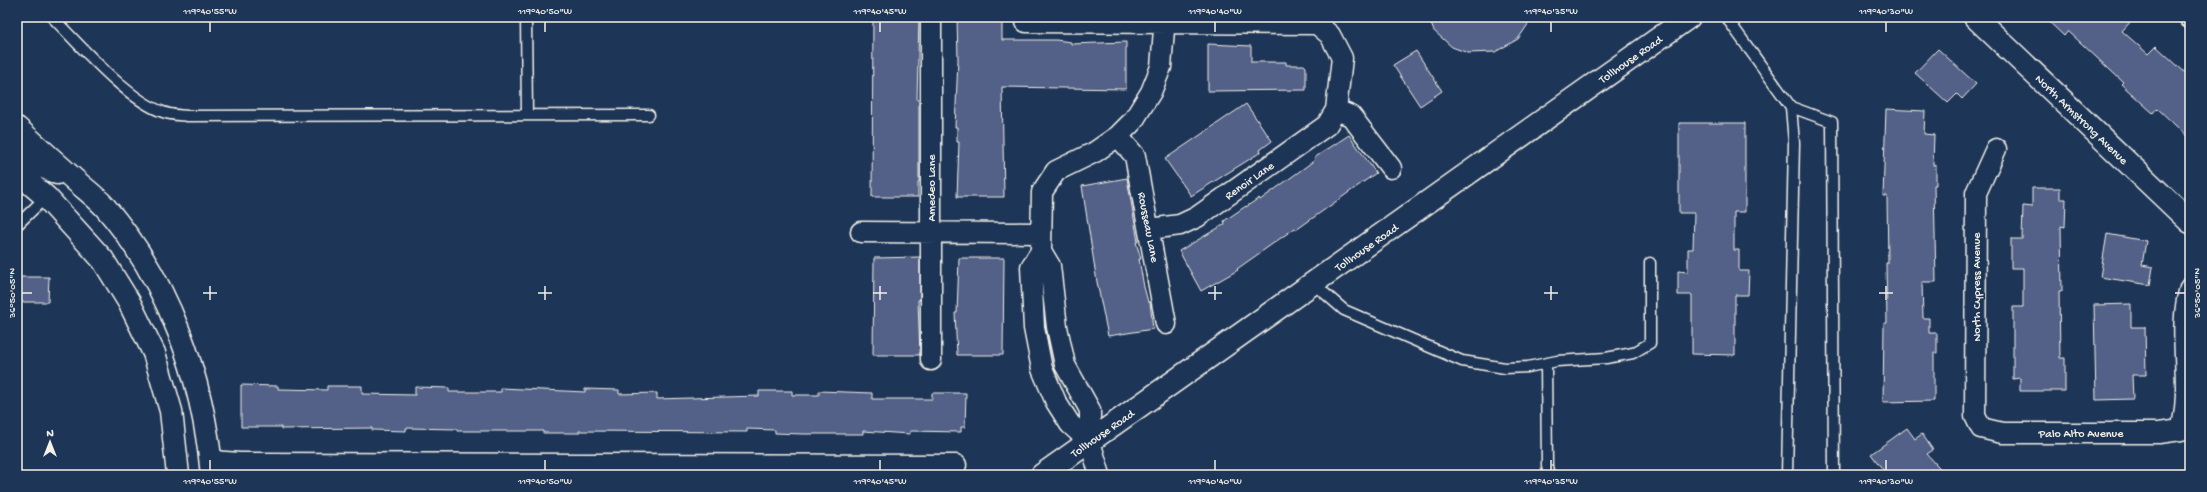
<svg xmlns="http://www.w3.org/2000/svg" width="2207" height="492" font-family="'Gochi Hand',sans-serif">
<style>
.building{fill:#536188;stroke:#f4f1e8}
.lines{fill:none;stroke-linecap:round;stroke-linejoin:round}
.service-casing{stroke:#f4f1e8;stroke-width:13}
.minor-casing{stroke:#f4f1e8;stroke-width:23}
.tertiary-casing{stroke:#f4f1e8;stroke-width:25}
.secondary-casing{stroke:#f4f1e8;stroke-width:25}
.service{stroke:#1d3557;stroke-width:10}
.minor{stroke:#1d3557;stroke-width:20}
.tertiary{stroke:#1d3557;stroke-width:22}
.secondary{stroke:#1d3557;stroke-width:22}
.ticks{fill:none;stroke:#f4f1e8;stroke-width:1.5}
.labels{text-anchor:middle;stroke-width:3.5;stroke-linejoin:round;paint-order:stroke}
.street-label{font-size:12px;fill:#f4f1e8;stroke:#1d3557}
.neatline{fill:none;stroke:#f4f1e8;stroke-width:1.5}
.ticks-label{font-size:10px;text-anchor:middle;fill:#f4f1e8}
</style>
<rect width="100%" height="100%" fill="#1d3557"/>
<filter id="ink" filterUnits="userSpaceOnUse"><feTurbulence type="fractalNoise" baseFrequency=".025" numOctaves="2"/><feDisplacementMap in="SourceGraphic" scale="8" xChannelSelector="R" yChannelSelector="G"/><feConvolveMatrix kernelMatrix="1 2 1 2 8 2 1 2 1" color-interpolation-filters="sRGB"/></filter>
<g filter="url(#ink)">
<path class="building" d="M 873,17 L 919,17 L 917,100 L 919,100 L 919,182 L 918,182 L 918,197 L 872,197 Z
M 957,17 L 1002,17 L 1002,40 L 1056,40 L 1071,42 L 1071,44 L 1126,42 L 1126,89 L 1002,87 L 1004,197 L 957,197 L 959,142 L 957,142 L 957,127 L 955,127 L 958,60 Z
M 1428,17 L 1533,17 L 1518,39 L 1495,52 L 1468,53 L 1452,47 L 1434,31 Z
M 2044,17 L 2135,17 L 2122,31 L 2148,54 L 2156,46 L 2190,77 L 2190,139 L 2157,108 L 2153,113 L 2121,84 L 2123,82 L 2068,31 L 2064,36 Z
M 1208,44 L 1251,46 L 1251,62 L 1286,62 L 1286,65 L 1304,65 L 1306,67 L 1306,90 L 1208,91 Z
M 1938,49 L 1976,84 L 1962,99 L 1957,94 L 1948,103 L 1915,73 Z
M 1416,51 L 1442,91 L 1420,106 L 1393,65 Z
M 1246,104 L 1272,141 L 1260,150 L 1261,152 L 1191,196 L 1165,159 Z
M 1886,109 L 1925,111 L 1924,134 L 1934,135 L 1933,165 L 1936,165 L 1936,185 L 1934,185 L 1936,282 L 1922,282 L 1923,318 L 1929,318 L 1929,333 L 1937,333 L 1937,353 L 1934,353 L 1934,401 L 1883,402 L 1884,323 L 1887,323 L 1886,263 L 1888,263 L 1887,196 L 1883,196 Z
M 1679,123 L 1745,123 L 1745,212 L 1734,212 L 1734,250 L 1739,250 L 1739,271 L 1749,271 L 1748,295 L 1735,295 L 1735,355 L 1692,354 L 1692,295 L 1678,295 L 1678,271 L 1688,272 L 1688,249 L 1693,249 L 1694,213 L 1679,213 Z
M 1349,135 L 1376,173 L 1296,230 L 1295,228 L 1237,269 L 1238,270 L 1201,291 L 1179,251 L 1225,224 L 1224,221 L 1246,206 L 1246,207 L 1259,198 L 1260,200 L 1315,160 L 1314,158 Z
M 1127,178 L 1138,242 L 1136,242 L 1141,259 L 1139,259 L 1144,287 L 1148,302 L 1150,302 L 1153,329 L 1108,336 L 1097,282 L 1082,186 Z
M 2032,188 L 2060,188 L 2060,199 L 2066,199 L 2065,227 L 2061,226 L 2062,291 L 2059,291 L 2060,358 L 2065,358 L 2065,391 L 2020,391 L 2020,378 L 2013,379 L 2013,307 L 2023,307 L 2023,268 L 2011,268 L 2011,239 L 2022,239 L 2023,206 L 2032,207 Z
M 2107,234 L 2146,241 L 2142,265 L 2153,267 L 2150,285 L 2100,277 Z
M 920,257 L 920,300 L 918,300 L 920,355 L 873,355 L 874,258 Z
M 959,258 L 1004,258 L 1003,355 L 957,355 L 955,313 L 957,313 Z
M 17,277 L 49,277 L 48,302 L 17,302 Z
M 2131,304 L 2131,327 L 2145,327 L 2146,375 L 2132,375 L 2133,399 L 2096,400 L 2094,305 Z
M 241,385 L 278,386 L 278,389 L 327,390 L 327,386 L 362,386 L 362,394 L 415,395 L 415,387 L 449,388 L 449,392 L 501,392 L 501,388 L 585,392 L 585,389 L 619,390 L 619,394 L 657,393 L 657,399 L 759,396 L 759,391 L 792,391 L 792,395 L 819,395 L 819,391 L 872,393 L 872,399 L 932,399 L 932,393 L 966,393 L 965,427 L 961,427 L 961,432 L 910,431 L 910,434 L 863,431 L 863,434 L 803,434 L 775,433 L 775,430 L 747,429 L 747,432 L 579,431 L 579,433 L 543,433 L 543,431 L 457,431 L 457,429 L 406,428 L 406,431 L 372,430 L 372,428 L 281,429 L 281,427 L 241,427 Z
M 1907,428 L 1915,439 L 1922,434 L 1933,450 L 1927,454 L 1946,475 L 1887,475 L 1871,454 Z"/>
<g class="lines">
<defs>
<path id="service" d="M 52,17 C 79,44 128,101 163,112 C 170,115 179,115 187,116 L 649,115
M 526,17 L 527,115
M 1726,17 L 1791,107 L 1794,143 L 1787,475
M 1791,107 L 1832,122 L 1834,475
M 17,225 L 46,197
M 1314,284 L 1344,310 L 1462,361 L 1505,368 L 1528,367 L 1557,361 L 1606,358 L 1633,353 L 1650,343 L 1650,263
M 1546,364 L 1547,466 L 1549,475"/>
<path id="minor" d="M 2189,17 L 2190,18
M 1026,22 L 1317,24 L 1330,35 L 1342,58 L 1336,110 L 1327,125 L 1197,217 L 1180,225 L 1150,229
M 1336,110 L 1351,116 L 1391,168
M 1118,136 L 1135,156 L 1166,324
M 1996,149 L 1976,193 L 1975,416 L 1981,428 L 2002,433 L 2159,433 L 2181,430 C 2194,384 2176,333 2190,288
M 861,232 L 1040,233
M 1041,251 L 1031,267 L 1034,328 L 1042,369 L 1056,402 L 1070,424 L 1090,442
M 931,360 L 931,17
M 211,461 L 240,463 L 956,465
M 1100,475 L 1090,442 L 1090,410 L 1065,365 L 1057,327 L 1050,266 L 1041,251 L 1042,192 L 1056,171 L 1095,152 L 1118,136 L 1133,121 L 1151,92 L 1161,67 L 1165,17"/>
<path id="tertiary" d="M 1975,17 L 2190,222
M 1042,475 L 1689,17"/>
<path id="secondary" d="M 17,128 C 37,146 56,163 76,181 C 85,189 96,197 105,207 C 169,281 203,378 212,475
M 17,150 L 28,160 L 57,173
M 17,172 L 46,197 L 103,260 L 129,302 L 154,353 L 171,411 L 178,475"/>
</defs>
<use href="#service" class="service-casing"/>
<use href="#minor" class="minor-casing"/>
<use href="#tertiary" class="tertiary-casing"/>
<use href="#secondary" class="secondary-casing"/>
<use href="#service" class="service"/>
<use href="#minor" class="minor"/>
<use href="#tertiary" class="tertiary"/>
<use href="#secondary" class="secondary"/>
</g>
</g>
<path class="ticks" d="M 210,22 L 210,32M 545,22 L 545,32M 880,22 L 880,32M 1215,22 L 1215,32M 1551,22 L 1551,32M 1886,22 L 1886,32M 210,286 L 210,300M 545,286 L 545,300M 880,286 L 880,300M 1215,286 L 1215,300M 1551,286 L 1551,300M 1886,286 L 1886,300M 22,293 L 32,293M 203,293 L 217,293M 538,293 L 552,293M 873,293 L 887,293M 1208,293 L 1222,293M 1544,293 L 1558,293M 1879,293 L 1893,293M 2175,293 L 2185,293M 210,460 L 210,470M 545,460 L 545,470M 880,460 L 880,470M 1215,460 L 1215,470M 1551,460 L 1551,470M 1886,460 L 1886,470"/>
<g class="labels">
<g class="street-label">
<text transform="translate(1630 59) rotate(-35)" y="4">Tollhouse Road</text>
<text transform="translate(2082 119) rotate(44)" y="4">North Armstrong Avenue</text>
<text transform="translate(1249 180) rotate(-35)" y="4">Renoir Lane</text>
<text transform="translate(931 188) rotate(-90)" y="4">Amedeo Lane</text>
<text transform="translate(1149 227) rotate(79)" y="4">Rousseau Lane</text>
<text transform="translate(1366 247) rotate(-35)" y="4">Tollhouse Road</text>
<text transform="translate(1976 287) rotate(-90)" y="4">North Cypress Avenue</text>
<text transform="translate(1102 433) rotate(-35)" y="4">Tollhouse Road</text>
<text x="2081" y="437">Palo Alto Avenue</text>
</g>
</g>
<rect width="2207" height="492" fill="none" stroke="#1d3557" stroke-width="44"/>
<g transform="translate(50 442)" stroke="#1d3557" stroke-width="3" paint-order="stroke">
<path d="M0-3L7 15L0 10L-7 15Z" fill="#f4f1e8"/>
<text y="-6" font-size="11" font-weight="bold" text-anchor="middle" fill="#f4f1e8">N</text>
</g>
<rect x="22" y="22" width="2163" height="448" class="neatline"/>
<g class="ticks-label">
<text x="210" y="14">119°40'55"W</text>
<text x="545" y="14">119°40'50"W</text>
<text x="880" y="14">119°40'45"W</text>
<text x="1215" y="14">119°40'40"W</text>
<text x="1551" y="14">119°40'35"W</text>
<text x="1886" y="14">119°40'30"W</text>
<text transform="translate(11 293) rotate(-90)" y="4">36°50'05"N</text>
<text transform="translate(2196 293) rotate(-90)" y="4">36°50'05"N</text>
<text x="210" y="484">119°40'55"W</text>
<text x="545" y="484">119°40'50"W</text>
<text x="880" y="484">119°40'45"W</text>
<text x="1215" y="484">119°40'40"W</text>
<text x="1551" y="484">119°40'35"W</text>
<text x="1886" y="484">119°40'30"W</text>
</g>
</svg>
